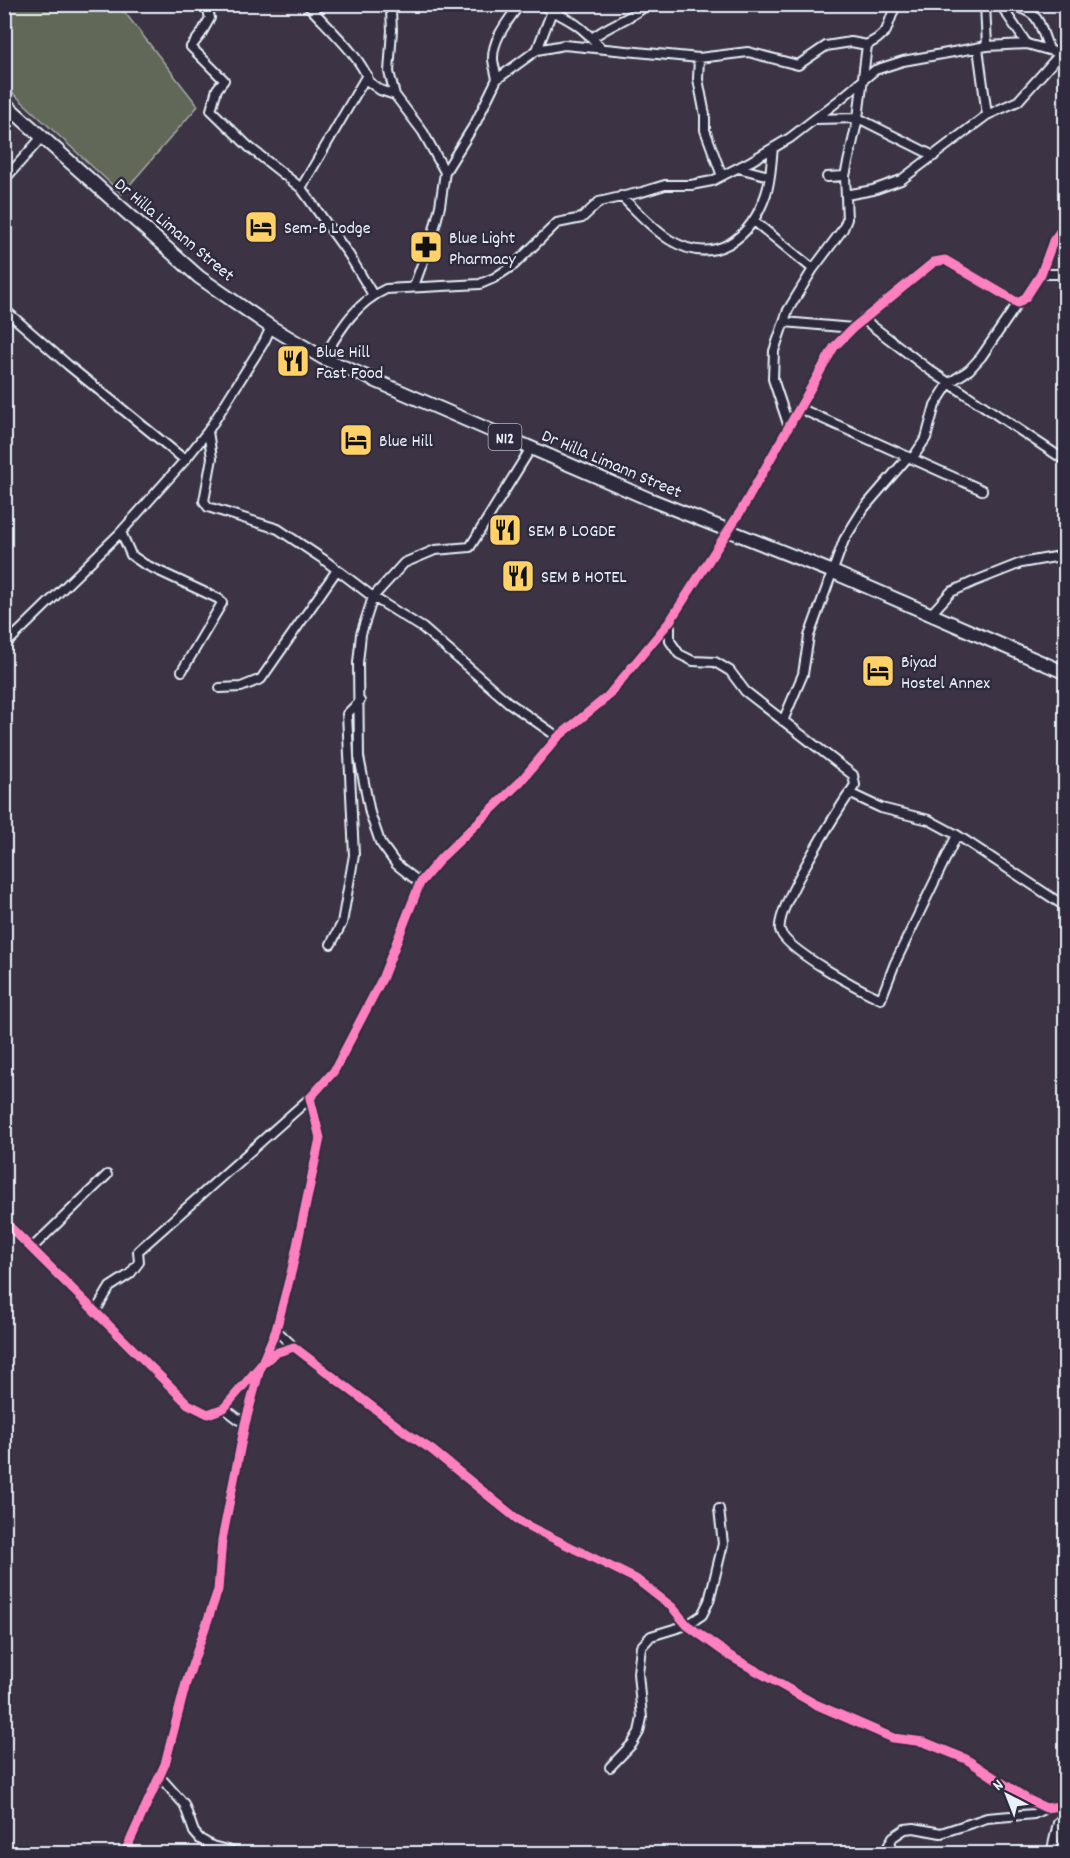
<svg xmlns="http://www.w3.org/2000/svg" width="1070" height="1858" font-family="Dekko,sans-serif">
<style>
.green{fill:#626759;stroke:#a5aca8;stroke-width:1.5}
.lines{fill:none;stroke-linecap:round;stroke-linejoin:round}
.minor-casing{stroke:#e8f1f8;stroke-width:12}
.highway-casing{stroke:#e8f1f8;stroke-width:16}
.minor{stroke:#2f2a3d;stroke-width:8}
.highway{stroke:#2f2a3d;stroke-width:12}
.cycleway-casing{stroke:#2f2a3d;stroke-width:13}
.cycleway{stroke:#ff80c0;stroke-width:9}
.labels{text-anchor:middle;stroke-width:5;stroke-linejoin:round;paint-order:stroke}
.shield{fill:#2f2a3d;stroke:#b0b5c0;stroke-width:1.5}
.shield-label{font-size:16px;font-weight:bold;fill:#e8f1f8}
.poi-label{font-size:18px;fill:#e8f1f8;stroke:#2f2a3d;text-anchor:start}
.street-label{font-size:18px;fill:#e8f1f8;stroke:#2f2a3d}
</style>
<rect width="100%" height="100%" fill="#3c3444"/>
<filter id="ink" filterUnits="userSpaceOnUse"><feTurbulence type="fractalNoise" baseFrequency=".0167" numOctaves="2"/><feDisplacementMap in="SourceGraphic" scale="12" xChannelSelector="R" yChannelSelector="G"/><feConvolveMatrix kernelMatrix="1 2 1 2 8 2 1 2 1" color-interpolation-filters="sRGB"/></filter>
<g filter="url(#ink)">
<path class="green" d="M 4,5 L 119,5 L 198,106 L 122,194 L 5,86 Z"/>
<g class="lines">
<defs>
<path id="minor" d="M 204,4 L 208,10 L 210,18 L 201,34 L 191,47 L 224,80 L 217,89 L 211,110 L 249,147 L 301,188 L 349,255 L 373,295
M 307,4 C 325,25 362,57 369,82 L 380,90 L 395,95 L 423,132 L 445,172
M 393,4 L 391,11 L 392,30 L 389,72 L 395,95
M 539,4 C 568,19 578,22 600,47
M 985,4 L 987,46
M 1000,4 L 1027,44
M 1007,4 C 1043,14 1036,18 1049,49
M 592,38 C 610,24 631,19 648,4
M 978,48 L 987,115
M 537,50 L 552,11 L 551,4
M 699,58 L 698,79 L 705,115 L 705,130 L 722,176
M 497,79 C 496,73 494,67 493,60 C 492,39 508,21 520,4
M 816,119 L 858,118 L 934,156
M 738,168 L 769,176
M 827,177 L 845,176
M 4,180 L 42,137
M 301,188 L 367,75
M 846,195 L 873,190 L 901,180 L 987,115 L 1018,101 L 1061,53
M 621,196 C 637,211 652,229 670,240 C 715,267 751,238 766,194 C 771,180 771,163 773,148
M 754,221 L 813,269
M 1041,274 L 1062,274 L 1066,276
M 414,286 L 433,234 L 440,206 L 445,172 L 476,122 L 497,79 L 537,50 L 564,45 L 699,58 L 748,52 L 798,65 L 826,46 L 851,42 L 867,45 L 877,39 L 886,31 L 896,4
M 4,309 L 68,365 L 185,460
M 863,319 L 931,371 L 1066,461
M 784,322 L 853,328
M 323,358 C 340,330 355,303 386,289 L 480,284 L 494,278 L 514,265 L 557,223 L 582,218 L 599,202 L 642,192 L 665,185 L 691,185 L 712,181 L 751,161 L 790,138 L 838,101 L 875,70 L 903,61 L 987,46 L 1027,44 L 1066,55
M 799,408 L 982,490
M 789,427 L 773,379 L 774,351 L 788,310 L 813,269 L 843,229 L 847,219 L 845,176 L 858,118 L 867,45
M 208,431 L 212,458 L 204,501 L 208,507 L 278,529 L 323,559 L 373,597 L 423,628 L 508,702 L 558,737
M 912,459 L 926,438 L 935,405 L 949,383 L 969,370 L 981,357 L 1018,303
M 121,532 L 131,555 L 144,564 L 219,599 L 222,603 L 182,671
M 930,615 L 951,592 L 973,582 L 1021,563 L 1066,555
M 670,621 L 670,641 L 679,654 L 693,661 L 715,662 L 730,671 L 745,691 L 853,775 L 855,785 C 840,807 775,908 780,930 C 785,950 861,990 881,999 L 895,963 L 957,835
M 4,646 L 121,532 L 185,460 L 208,431 L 264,342 L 271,327
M 220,688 L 241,687 L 261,679 L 337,570
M 783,721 L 803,674 L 809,636 L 844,540 L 864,508 L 908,457
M 849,793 L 881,808 L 929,820 L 957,835 L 1063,905
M 420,883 L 396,864 L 380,842 L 370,813 L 359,757 L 358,663 L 361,634 L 373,597 L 404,563 L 435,550 L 470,547 L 531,448
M 331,944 L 342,923 L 354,855 L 347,714 L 360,701
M 4,1221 L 188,1404 L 208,1414 L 224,1408 L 261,1365 L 275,1353 L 294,1347 L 408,1434 L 432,1450 L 522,1523 L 636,1579 L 672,1607 L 687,1625 L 730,1656 L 815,1704 L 893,1738 L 924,1742 L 966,1759 L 1027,1799 L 1046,1808 L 1066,1805
M 32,1248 L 107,1175
M 95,1312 L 110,1287 L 130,1274 L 139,1262 L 138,1251 L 310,1098
M 276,1330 L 294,1347
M 224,1408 L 245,1424
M 610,1767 L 632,1744 L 639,1732 L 642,1718 L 638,1673 L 641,1647 L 651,1636 L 687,1625 L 702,1615 L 709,1601 L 723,1544 L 719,1509
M 159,1776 L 184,1804 L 194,1832 L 200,1839 L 212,1846 L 242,1854
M 124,1854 L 165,1764 L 186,1683 L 218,1590 L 222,1540 L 245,1424 L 261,1365 L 276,1330 L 292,1269 L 320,1138 L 310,1098 L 334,1071 L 382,979 L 420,883 L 441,858 L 520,782 L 558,737 L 607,697 L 670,621 L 742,509 L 834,347 L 853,328 L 934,262 L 945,260 L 1018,303 L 1026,297 L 1041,274 L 1053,241 L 1066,223
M 884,1854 L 893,1837 L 905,1829 L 914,1828 L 941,1833 L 987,1818 L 1034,1814 L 1046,1808
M 1051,1854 L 1058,1823 L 1066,1813"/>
<path id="highway" d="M 4,103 L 199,277 L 271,327 L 323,358 L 649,499 L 833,572 L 1066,673"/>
</defs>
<use href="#minor" class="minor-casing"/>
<use href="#highway" class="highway-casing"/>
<use href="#minor" class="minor"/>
<use href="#highway" class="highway"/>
<defs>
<path id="cycleway" d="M 4,1221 L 188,1404 L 208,1414 L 224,1408 L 261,1365 L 275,1353 L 294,1347 L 408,1434 L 432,1450 L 522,1523 L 636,1579 L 672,1607 L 687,1625 L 730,1656 L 815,1704 L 893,1738 L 924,1742 L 966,1759 L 1027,1799 L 1046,1808 L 1066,1805
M 124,1854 L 165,1764 L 186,1683 L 218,1590 L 222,1540 L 245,1424 L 261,1365 L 276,1330 L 292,1269 L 320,1138 L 310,1098 L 334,1071 L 382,979 L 420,883 L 441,858 L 520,782 L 558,737 L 607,697 L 670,621 L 742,509 L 834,347 L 853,328 L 934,262 L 945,260 L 1018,303 L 1026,297 L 1041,274 L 1053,241 L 1066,223"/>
</defs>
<use href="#cycleway" class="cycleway-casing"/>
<use href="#cycleway" class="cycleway"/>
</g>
</g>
<defs>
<symbol id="hotel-square" viewBox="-11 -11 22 22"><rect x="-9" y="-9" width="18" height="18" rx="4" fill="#ffd166" stroke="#2f2a3d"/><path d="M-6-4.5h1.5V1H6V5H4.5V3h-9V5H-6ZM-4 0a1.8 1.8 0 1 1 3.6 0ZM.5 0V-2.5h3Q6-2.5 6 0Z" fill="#111"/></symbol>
<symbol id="pharmacy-square" viewBox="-11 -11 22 22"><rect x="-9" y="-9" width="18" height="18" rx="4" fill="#ffd166" stroke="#2f2a3d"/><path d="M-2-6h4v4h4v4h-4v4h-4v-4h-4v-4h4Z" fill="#111"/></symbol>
<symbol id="restaurant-square" viewBox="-11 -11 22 22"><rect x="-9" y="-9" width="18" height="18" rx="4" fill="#ffd166" stroke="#2f2a3d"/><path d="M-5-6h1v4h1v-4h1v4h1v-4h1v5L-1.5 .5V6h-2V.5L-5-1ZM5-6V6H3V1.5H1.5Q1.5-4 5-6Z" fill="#111"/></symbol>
</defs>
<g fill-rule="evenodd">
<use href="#hotel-square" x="242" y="208" width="38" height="38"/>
<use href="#pharmacy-square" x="407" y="228" width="38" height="38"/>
<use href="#restaurant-square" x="274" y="342" width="38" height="38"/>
<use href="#hotel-square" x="337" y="421" width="38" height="38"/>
<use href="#restaurant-square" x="486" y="511" width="38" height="38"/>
<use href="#restaurant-square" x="499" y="557" width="38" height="38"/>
<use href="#hotel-square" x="859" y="652" width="38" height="38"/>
</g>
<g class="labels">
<rect class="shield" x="488.5" y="424" width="33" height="26" rx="4.5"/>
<g class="shield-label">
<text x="505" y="443">N12</text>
</g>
<g class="poi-label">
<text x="284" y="233">Sem-B Lodge</text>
<text x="449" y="243">Blue Light<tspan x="449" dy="21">Pharmacy</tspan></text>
<text x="316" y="357">Blue Hill<tspan x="316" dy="21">Fast Food</tspan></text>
<text x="379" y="446">Blue Hill</text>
<text x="528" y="536">SEM B LOGDE</text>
<text x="541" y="582">SEM B HOTEL</text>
<text x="901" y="667">Biyad<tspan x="901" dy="21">Hostel Annex</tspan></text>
</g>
<g class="street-label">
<text transform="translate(175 229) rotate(40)" y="6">Dr Hilla Limann Street</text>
<text transform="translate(612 463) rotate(23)" y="6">Dr Hilla Limann Street</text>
</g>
</g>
<rect width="1070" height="1858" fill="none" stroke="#2f2a3d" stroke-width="24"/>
<rect x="12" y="12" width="1046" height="1834" fill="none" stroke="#e8f1f8" stroke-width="2" filter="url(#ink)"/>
<g transform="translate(1007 1795) rotate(318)" stroke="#2f2a3d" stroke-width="4.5" paint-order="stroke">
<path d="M0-4.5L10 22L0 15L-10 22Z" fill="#e8f1f8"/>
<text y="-9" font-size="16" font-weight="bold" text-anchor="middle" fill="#e8f1f8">N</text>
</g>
</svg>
